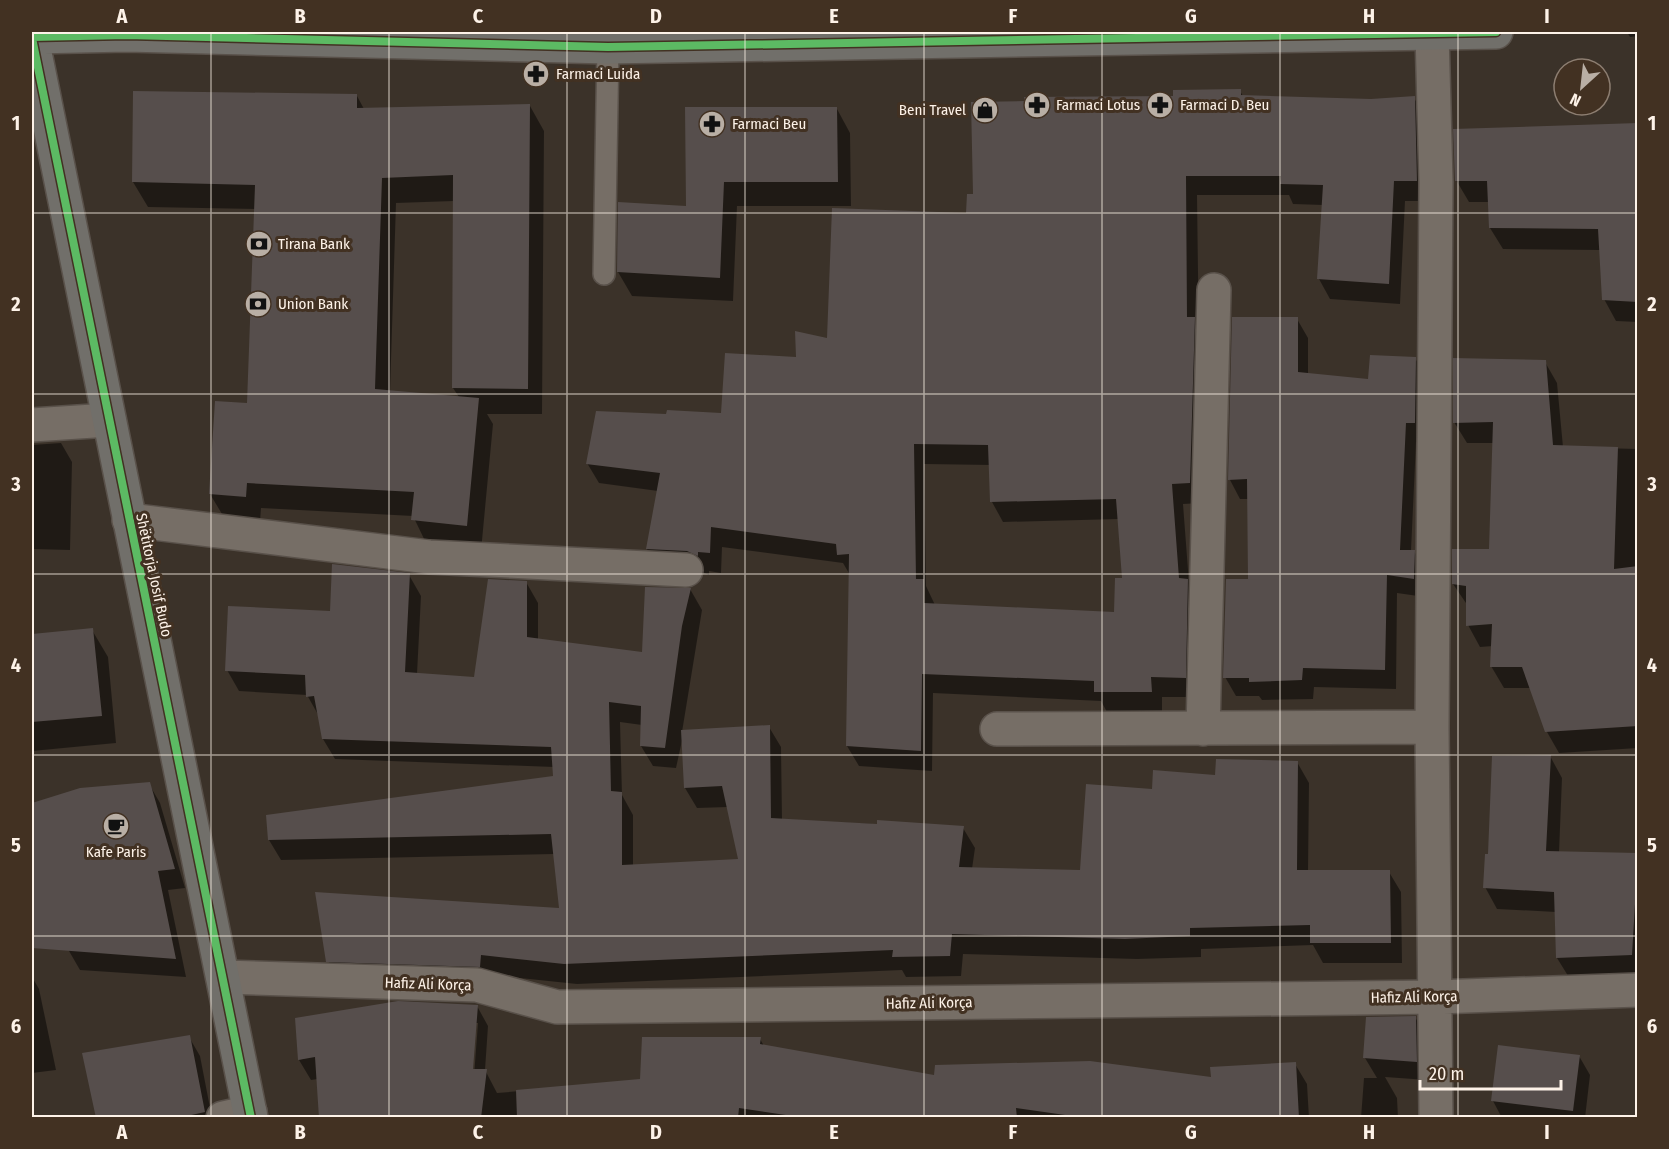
<svg xmlns="http://www.w3.org/2000/svg" width="1669" height="1149" font-family="'Fira Sans Condensed',sans-serif">
<style>
.shadow{fill:#0007;fill-rule:evenodd}
.building{fill:#564e4c;fill-rule:evenodd}
.lines{fill:none;stroke-linecap:round;stroke-linejoin:round}
.lane-casing{stroke:#59514a;stroke-width:24}
.street-casing{stroke:#59514a;stroke-width:36}
.secondary-casing{stroke:#59514a;stroke-width:36}
.lane{stroke:#766e66;stroke-width:21}
.street{stroke:#766e66;stroke-width:33}
.secondary{stroke:#716f6a;stroke-width:33}
.cycleway-casing{stroke:#423122;stroke-width:11}
.cycleway{stroke:#5cba63;stroke-width:8}
.grid{fill:none;stroke:#fdf2e8;stroke-width:1.5;stroke-opacity:0.55}
.labels{text-anchor:middle;stroke-width:6;stroke-linejoin:round;paint-order:stroke}
.poi-label{font-size:15px;fill:#fdf2e8;stroke:#423122;text-anchor:start}
.street-label{font-size:15px;fill:#fdf2e8;stroke:#423122}
.neatline{fill:none;stroke:#fdf2e8;stroke-width:2}
.grid-label{font-size:20px;text-anchor:middle;font-weight:bold;fill:#fdf2e8}
</style>
<rect width="100%" height="100%" fill="#3b3229"/>
<path class="shadow" d="M 1627,32 L 1638,32 L 1638,36 L 1630,37 Z
M 1240,91 L 1243,96 L 1371,100 L 1414,98 L 1426,118 L 1428,201 L 1405,201 L 1400,304 L 1330,299 L 1319,279 L 1323,205 L 1293,204 L 1289,195 L 1197,195 L 1201,503 L 1183,504 L 1189,583 L 1199,600 L 1196,697 L 1162,697 L 1162,712 L 1107,712 L 1101,701 L 933,693 L 932,771 L 859,766 L 847,746 L 850,575 L 843,563 L 722,547 L 721,573 L 709,571 L 709,575 L 700,571 L 659,569 L 647,549 L 658,491 L 599,483 L 587,463 L 668,416 L 723,414 L 829,340 L 967,215 L 974,196 L 1175,98 ZM 924,464 L 991,465 L 992,502 L 1003,522 L 1119,519 L 1123,580 L 1116,613 L 935,605 L 926,586 Z
M 357,96 L 364,109 L 530,106 L 544,131 L 542,414 L 487,414 L 493,424 L 481,551 L 427,545 L 413,516 L 261,508 L 260,522 L 225,519 L 210,494 L 249,405 L 256,209 L 148,207 L 133,182 ZM 454,201 L 453,388 L 459,397 L 390,392 L 396,203 Z
M 687,108 L 837,109 L 850,133 L 851,206 L 737,206 L 733,301 L 632,296 L 618,272 L 687,207 Z
M 1638,124 L 1638,322 L 1616,321 L 1604,299 L 1600,250 L 1503,249 L 1490,228 L 1489,202 L 1469,202 L 1456,180 Z
M 32,148 L 34,163 L 32,164 Z
M 1234,318 L 1297,319 L 1308,338 L 1308,374 L 1369,381 L 1415,358 L 1426,377 L 1426,442 L 1416,442 L 1411,551 L 1414,551 L 1425,570 L 1425,597 L 1397,593 L 1396,689 L 1314,687 L 1313,699 L 1262,700 L 1259,696 L 1236,696 L 1225,677 L 1249,580 L 1249,499 L 1240,499 L 1230,480 Z
M 1545,362 L 1557,383 L 1563,447 L 1638,449 L 1638,748 L 1559,753 L 1547,732 L 1531,688 L 1504,688 L 1491,666 L 1493,646 L 1480,647 L 1468,625 L 1468,606 L 1453,584 L 1490,550 L 1494,443 L 1467,443 L 1454,422 Z
M 61,443 L 72,462 L 70,550 L 32,549 L 32,445 Z
M 409,575 L 421,596 L 417,674 L 475,678 L 526,582 L 538,603 L 538,640 L 644,654 L 690,589 L 702,610 L 682,732 L 769,727 L 781,747 L 782,820 L 963,828 L 975,848 L 972,869 L 1082,872 L 1153,790 L 1297,762 L 1309,783 L 1308,872 L 1389,872 L 1401,892 L 1402,963 L 1323,963 L 1313,945 L 1201,949 L 1201,957 L 1137,959 L 963,954 L 961,976 L 906,977 L 902,970 L 577,984 L 492,975 L 340,982 L 328,961 L 560,909 L 554,854 L 281,860 L 269,840 L 554,778 L 554,767 L 335,759 L 323,739 L 320,718 L 307,695 L 239,691 L 227,670 L 331,613 ZM 620,722 L 642,725 L 641,746 L 653,766 L 676,768 L 683,736 L 685,788 L 697,808 L 728,807 L 739,860 L 633,866 L 633,815 L 622,795 Z
M 92,630 L 108,657 L 116,743 L 32,751 L 32,635 Z
M 1550,756 L 1562,778 L 1559,853 L 1638,855 L 1638,976 L 1570,979 L 1557,958 L 1556,912 L 1497,909 L 1485,887 L 1490,855 Z
M 149,784 L 160,803 L 185,888 L 168,890 L 186,977 L 80,970 L 69,951 L 87,901 L 32,902 L 32,804 L 75,791 Z
M 32,977 L 39,989 L 56,1070 L 32,1073 Z
M 477,1006 L 488,1026 L 485,1070 L 497,1093 L 642,1081 L 760,1039 L 764,1046 L 936,1076 L 1213,1079 L 1295,1064 L 1307,1084 L 1309,1118 L 321,1118 L 318,1079 L 311,1080 L 299,1060 ZM 475,1023 L 478,1023 L 474,1076 L 471,1076 Z
M 1415,1017 L 1426,1037 L 1427,1080 L 1385,1077 L 1397,1098 L 1398,1118 L 1361,1118 L 1364,1078 L 1377,1078 L 1365,1058 Z
M 189,1037 L 200,1056 L 212,1118 L 97,1118 Z
M 1579,1056 L 1590,1075 L 1585,1118 L 1502,1118 L 1493,1101 Z"/>
<path class="building" d="M 1241,89 L 1241,95 L 1371,99 L 1415,96 L 1417,181 L 1394,181 L 1389,284 L 1317,279 L 1323,185 L 1280,184 L 1281,176 L 1186,176 L 1187,317 L 1195,317 L 1190,483 L 1172,484 L 1179,578 L 1188,579 L 1186,678 L 1151,677 L 1152,692 L 1094,692 L 1094,681 L 922,674 L 921,751 L 846,746 L 849,554 L 837,555 L 836,544 L 711,527 L 710,553 L 698,552 L 698,556 L 687,551 L 646,549 L 660,473 L 586,464 L 596,411 L 666,414 L 667,410 L 721,413 L 725,353 L 796,357 L 795,331 L 827,338 L 832,208 L 966,213 L 967,194 L 973,194 L 971,102 L 1025,101 L 1024,97 L 1173,96 L 1173,90 ZM 914,444 L 988,445 L 990,502 L 1116,499 L 1122,578 L 1115,578 L 1114,612 L 924,603 L 924,579 L 916,579 Z
M 133,91 L 357,94 L 357,108 L 530,104 L 528,389 L 452,388 L 453,175 L 382,178 L 375,389 L 479,398 L 467,526 L 411,520 L 414,492 L 247,483 L 246,497 L 209,494 L 215,401 L 247,403 L 255,185 L 132,182 Z
M 685,107 L 837,107 L 838,182 L 724,182 L 720,278 L 617,272 L 618,202 L 686,206 Z
M 1638,123 L 1638,302 L 1602,300 L 1598,229 L 1489,228 L 1487,181 L 1455,181 L 1453,129 Z
M 1232,317 L 1298,317 L 1298,372 L 1368,379 L 1370,355 L 1416,357 L 1415,423 L 1406,423 L 1400,550 L 1415,550 L 1414,579 L 1387,575 L 1385,670 L 1303,668 L 1302,680 L 1249,682 L 1249,678 L 1223,678 L 1226,579 L 1248,579 L 1247,479 L 1228,480 Z
M 1453,358 L 1546,360 L 1553,445 L 1618,447 L 1614,569 L 1638,566 L 1638,726 L 1545,732 L 1522,667 L 1490,667 L 1492,624 L 1466,626 L 1466,586 L 1452,584 L 1452,549 L 1489,549 L 1493,422 L 1453,423 Z
M 332,564 L 410,573 L 405,672 L 474,677 L 488,579 L 527,581 L 527,637 L 642,652 L 645,587 L 691,588 L 682,626 L 665,748 L 640,746 L 641,706 L 609,702 L 611,791 L 622,792 L 622,865 L 738,859 L 722,786 L 684,788 L 681,730 L 770,725 L 771,818 L 877,824 L 877,820 L 964,826 L 959,867 L 1080,870 L 1086,784 L 1152,789 L 1153,770 L 1215,775 L 1216,759 L 1298,761 L 1297,870 L 1390,870 L 1391,943 L 1310,943 L 1310,925 L 1190,928 L 1190,936 L 1125,939 L 952,934 L 950,956 L 892,957 L 893,950 L 564,964 L 481,955 L 480,967 L 326,962 L 315,892 L 559,908 L 551,834 L 268,840 L 266,815 L 553,776 L 551,747 L 322,739 L 314,696 L 306,697 L 305,675 L 225,671 L 228,606 L 330,611 Z
M 93,628 L 102,716 L 32,722 L 32,634 Z
M 1551,755 L 1546,851 L 1638,853 L 1632,955 L 1556,958 L 1554,892 L 1483,888 L 1485,854 L 1488,854 L 1492,756 Z
M 150,782 L 175,869 L 158,871 L 176,959 L 32,948 L 32,803 L 80,788 Z
M 398,1001 L 478,1005 L 473,1069 L 487,1069 L 481,1118 L 319,1118 L 315,1057 L 298,1060 L 295,1018 Z
M 1416,1016 L 1417,1062 L 1363,1058 L 1366,1017 Z
M 190,1035 L 205,1112 L 178,1118 L 96,1118 L 82,1053 Z
M 642,1037 L 761,1037 L 760,1044 L 934,1075 L 935,1065 L 1090,1061 L 1211,1077 L 1210,1067 L 1296,1062 L 1299,1118 L 1086,1118 L 1016,1108 L 1017,1118 L 806,1118 L 739,1108 L 738,1118 L 517,1118 L 516,1090 L 640,1079 Z
M 1498,1045 L 1580,1055 L 1573,1111 L 1491,1101 Z"/>
<g class="lines">
<defs>
<path id="lane" d="M 604,274 L 608,47"/>
<path id="street" d="M 1432,33 L 1436,182 L 1432,727 L 1436,1118
M 32,425 L 109,420
M 129,520 L 429,557 L 686,570
M 997,729 L 1432,727
M 1203,729 L 1214,290
M 223,977 L 477,985 L 557,1007 L 1436,997 L 1638,990
M 223,1118 L 250,1112"/>
<path id="secondary" d="M 32,37 L 127,35 L 608,47 L 1496,32
M 32,38 L 251,1118"/>
</defs>
<use href="#lane" class="lane-casing"/>
<use href="#street" class="street-casing"/>
<use href="#secondary" class="secondary-casing"/>
<use href="#lane" class="lane"/>
<use href="#street" class="street"/>
<use href="#secondary" class="secondary"/>
<defs>
<path id="cycleway" d="M 32,37 L 127,35 L 608,47 L 1496,32
M 32,38 L 251,1118"/>
</defs>
<use href="#cycleway" class="cycleway-casing"/>
<use href="#cycleway" class="cycleway"/>
</g>
<path class="grid" d="M 211,32 L 211,1118M 389,32 L 389,1118M 567,32 L 567,1118M 745,32 L 745,1118M 924,32 L 924,1118M 1102,32 L 1102,1118M 1280,32 L 1280,1118M 1458,32 L 1458,1118M 32,213 L 1638,213M 32,394 L 1638,394M 32,574 L 1638,574M 32,755 L 1638,755M 32,936 L 1638,936"/>
<defs>
<symbol id="pharmacy-disc" viewBox="-11 -11 22 22"><circle r="9.5" fill="#b9afa5" stroke="#423122"/><path d="M-2-6h4v4h4v4h-4v4h-4v-4h-4v-4h4Z" fill="#111"/></symbol>
<symbol id="shop-disc" viewBox="-11 -11 22 22"><circle r="9.5" fill="#b9afa5" stroke="#423122"/><path d="M-5-2.5h2.3a2.7 3.5 0 0 1 5.4 0H5L5.5 6h-11ZM-1.5-2.5h3a1.5 2.3 0 0 0-3 0Z" fill="#111"/></symbol>
<symbol id="bank-disc" viewBox="-11 -11 22 22"><circle r="9.5" fill="#b9afa5" stroke="#423122"/><path d="M-6-4H6V4H-6ZM0-2.3a2.3 2.3 0 1 0 0 4.6a2.3 2.3 0 1 0 0-4.6Z" fill="#111"/></symbol>
<symbol id="cafe-disc" viewBox="-11 -11 22 22"><circle r="9.5" fill="#b9afa5" stroke="#423122"/><path d="M-5.5-4.5H6V0H3Q3 3.5 0 3.5H-2.5Q-5.5 3.5-5.5 0ZM3-3.2v2h1.7v-2ZM-6 4.5H4V6H-6Z" fill="#111"/></symbol>
</defs>
<g fill-rule="evenodd">
<use href="#pharmacy-disc" x="521" y="59" width="30" height="30"/>
<use href="#pharmacy-disc" x="1022" y="90" width="30" height="30"/>
<use href="#pharmacy-disc" x="1145" y="90" width="30" height="30"/>
<use href="#shop-disc" x="970" y="95" width="30" height="30"/>
<use href="#pharmacy-disc" x="697" y="109" width="30" height="30"/>
<use href="#bank-disc" x="244" y="229" width="30" height="30"/>
<use href="#bank-disc" x="243" y="289" width="30" height="30"/>
<use href="#cafe-disc" x="101" y="811" width="30" height="30"/>
</g>
<g class="labels">
<g class="poi-label">
<text x="556" y="79">Farmaci Luida</text>
<text x="1056" y="110">Farmaci Lotus</text>
<text x="1180" y="110">Farmaci D. Beu</text>
<text x="966" y="115" text-anchor="end">Beni Travel</text>
<text x="732" y="129">Farmaci Beu</text>
<text x="278" y="249">Tirana Bank</text>
<text x="278" y="309">Union Bank</text>
<text x="116" y="857" text-anchor="middle">Kafe Paris</text>
</g>
<g class="street-label">
<text transform="translate(154 575) rotate(78)" y="5">Shëtitorja Josif Budo</text>
<text transform="translate(428 984) rotate(2)" y="5">Hafiz Ali Korça</text>
<text transform="translate(1414 997) rotate(-1)" y="5">Hafiz Ali Korça</text>
<text transform="translate(929 1003) rotate(-1)" y="5">Hafiz Ali Korça</text>
</g>
</g>
<rect width="1669" height="1149" fill="none" stroke="#423122" stroke-width="66"/>
<g transform="translate(1582 87) rotate(207)"><circle r="28" fill="#423122" stroke="#8d7e71" stroke-width="1.5"/>
<path d="M0-4.5L10 22L0 15L-10 22Z" fill="#b9afa5"/>
<text y="-9" font-size="16" font-weight="bold" text-anchor="middle" fill="#fdf2e8">N</text>
</g>
<path d="M1420 1080v9h141v-9" fill="none" stroke="#fdf2e8" stroke-width="3"/>
<text x="1429" y="1080" font-size="18" fill="#fdf2e8" stroke="#423122" stroke-width="4.5" paint-order="stroke">20 m</text>
<rect x="33" y="33" width="1603" height="1083" class="neatline"/>
<g class="grid-label">
<text x="122" y="23">A</text>
<text x="300" y="23">B</text>
<text x="478" y="23">C</text>
<text x="656" y="23">D</text>
<text x="834" y="23">E</text>
<text x="1013" y="23">F</text>
<text x="1191" y="23">G</text>
<text x="1369" y="23">H</text>
<text x="1547" y="23">I</text>
<text x="16" y="130">1</text>
<text x="1652" y="130">1</text>
<text x="16" y="311">2</text>
<text x="1652" y="311">2</text>
<text x="16" y="491">3</text>
<text x="1652" y="491">3</text>
<text x="16" y="672">4</text>
<text x="1652" y="672">4</text>
<text x="16" y="852">5</text>
<text x="1652" y="852">5</text>
<text x="16" y="1033">6</text>
<text x="1652" y="1033">6</text>
<text x="122" y="1139">A</text>
<text x="300" y="1139">B</text>
<text x="478" y="1139">C</text>
<text x="656" y="1139">D</text>
<text x="834" y="1139">E</text>
<text x="1013" y="1139">F</text>
<text x="1191" y="1139">G</text>
<text x="1369" y="1139">H</text>
<text x="1547" y="1139">I</text>
</g>
</svg>
